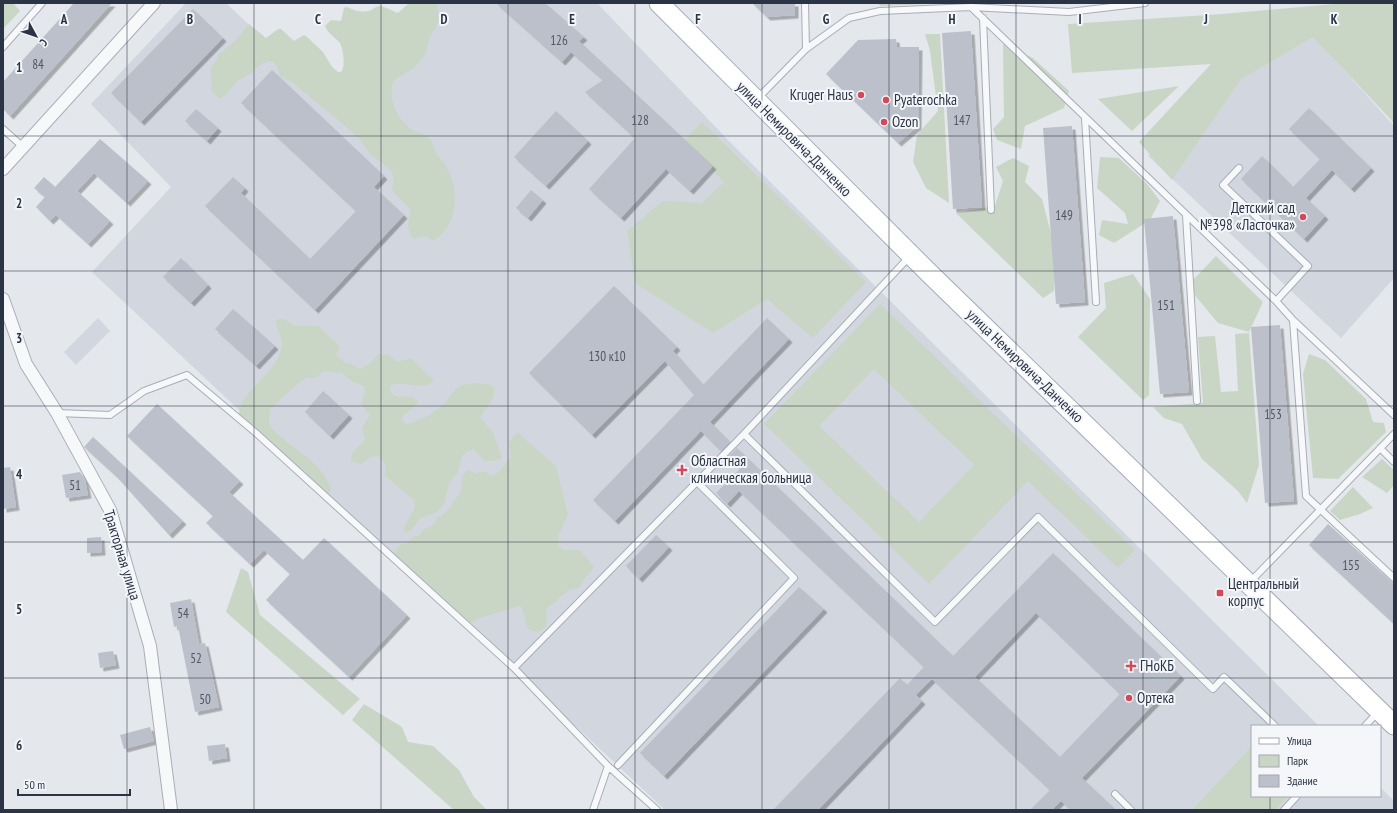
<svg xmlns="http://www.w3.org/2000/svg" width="1397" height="813" font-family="'PT Sans Narrow',sans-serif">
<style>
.built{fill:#d2d6de}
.green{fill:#c9d6c5;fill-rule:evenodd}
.building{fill:#bbc0ca;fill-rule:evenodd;filter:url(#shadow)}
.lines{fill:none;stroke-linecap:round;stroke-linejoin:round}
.service-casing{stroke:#a9aeb7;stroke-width:8}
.minor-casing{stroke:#a9aeb7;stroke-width:14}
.primary-casing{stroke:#a3abb8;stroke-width:21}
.service{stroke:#f7f8fa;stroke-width:6}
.minor{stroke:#f7f8fa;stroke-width:12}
.primary{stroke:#fff;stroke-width:19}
.grid{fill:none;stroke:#2b3445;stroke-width:1;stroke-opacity:0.55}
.poi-dot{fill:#d1495b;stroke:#f4f6f9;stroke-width:1.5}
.labels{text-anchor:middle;stroke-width:4;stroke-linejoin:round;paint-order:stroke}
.number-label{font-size:13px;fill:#4f5766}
.poi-label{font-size:15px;fill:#2b3445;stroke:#f4f6f9;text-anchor:start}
.street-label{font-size:15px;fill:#2b3445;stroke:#f4f6f9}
.grid-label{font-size:13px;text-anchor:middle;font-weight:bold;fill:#2b3445;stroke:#f4f6f9;stroke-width:4;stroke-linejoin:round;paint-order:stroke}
</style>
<defs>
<filter id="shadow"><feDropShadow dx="3.5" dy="3.5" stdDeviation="0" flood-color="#0004"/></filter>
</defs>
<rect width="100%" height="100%" fill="#e4e7ec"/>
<path class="built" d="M 186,3 L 226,3 L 335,107 L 429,3 L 597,3 L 729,141 L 1319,726 L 1252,726 L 1252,796 L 1380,796 L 1380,787 L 1394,801 L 1394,810 L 665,810 L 92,272 L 171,187 L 91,104 Z
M 1271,29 L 1309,31 L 1394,126 L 1394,278 L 1341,338 L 1148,156 Z
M 98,318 L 110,331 L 76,365 L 64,352 Z"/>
<path class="green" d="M 3,3 L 13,3 L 20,11 L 3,29 Z
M 409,3 L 437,3 L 439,21 L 430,37 L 425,55 L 414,68 L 394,80 C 387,97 396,118 411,129 C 417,133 424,133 429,138 C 434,143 434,150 437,155 C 441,160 446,164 448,170 C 460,194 457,225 434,241 L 426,236 L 414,239 L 410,235 L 408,224 L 411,210 L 392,191 L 394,180 L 391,170 L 370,154 L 361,141 L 350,130 L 293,83 L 280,76 C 276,54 264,60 253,72 C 249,75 244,77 239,80 C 231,85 228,95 219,99 L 211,90 L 212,80 L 210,69 L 217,60 L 218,55 L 235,41 L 249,24 L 266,38 L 278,29 L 281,29 L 294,41 L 304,35 L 306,36 L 323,52 L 332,67 L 338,72 L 341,72 C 346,67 343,49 340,43 C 335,37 328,34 325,26 L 331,20 L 341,21 L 344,8 L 346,7 C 356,10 358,13 369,11 C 373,10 375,6 380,6 C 386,7 393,11 398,13 Z
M 878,3 L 951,3 L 880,6 Z
M 1346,3 L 1394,3 L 1394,123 L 1313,37 L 1241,79 L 1172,180 L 1139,142 L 1211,64 L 1072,73 L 1068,24 L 1223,14 Z
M 925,34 L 940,34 L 949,203 L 926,188 L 913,162 L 917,135 L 938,111 L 930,51 Z
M 1003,44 L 1033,58 L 1069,91 L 1064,108 L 1025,126 L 1021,149 L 997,140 L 993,129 L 1004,117 Z
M 1179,86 L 1132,131 L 1098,99 Z
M 702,122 L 866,282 L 813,338 L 767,299 L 713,333 L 635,283 L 627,231 L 663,201 L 702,203 L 724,182 L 684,141 Z
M 1100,157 L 1119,158 L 1147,184 L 1160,201 L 1150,220 L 1114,243 L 1099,235 L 1102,220 L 1128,224 L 1125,213 L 1097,188 Z
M 1013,158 L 1029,166 L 1025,182 L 1042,199 L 1055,249 L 1054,291 L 1043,298 L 956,213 L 995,206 L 1003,181 L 996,167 Z
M 1216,256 L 1263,302 L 1249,332 L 1218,323 L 1193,293 L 1193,280 Z
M 1133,274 L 1150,299 L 1149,395 L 1143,400 L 1078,337 L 1106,308 L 1104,283 Z
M 880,304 L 1135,550 L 1118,568 L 1028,481 L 929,584 L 764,424 ZM 874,369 L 974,465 L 919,522 L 819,426 Z
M 279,319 L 284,319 L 295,326 L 318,326 L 339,346 L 340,349 L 336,354 L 337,356 L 345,363 L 351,364 L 360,369 L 369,364 L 379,354 L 388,355 L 398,362 L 411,358 L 434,381 C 420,392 404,379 390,386 L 390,391 L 394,396 L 412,397 L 417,400 L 418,403 L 402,417 L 402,420 L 406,424 C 421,421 435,413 446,402 C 450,397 455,389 460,386 C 470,382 481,383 491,385 L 495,389 L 493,398 L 480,417 L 493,433 L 502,457 C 499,460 498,460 493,461 C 481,462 481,456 473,449 L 466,452 L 462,456 L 458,472 L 449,483 L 444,504 L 437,512 L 421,518 L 411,530 L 406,533 L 403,529 L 415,508 L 414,500 L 385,476 L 386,465 L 378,456 L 370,457 L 361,464 L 351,461 L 353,452 L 365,439 L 362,428 L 370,415 L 361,404 L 365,392 L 364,386 L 353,382 L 342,373 L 324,371 L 316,378 L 307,378 L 301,381 C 296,386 273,405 270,410 C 269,415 269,425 272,428 C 290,449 323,461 331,490 L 327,496 L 241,418 L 239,413 C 243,388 276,375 282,347 C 284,338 276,330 276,320 Z
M 1249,333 L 1259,465 L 1247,503 L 1238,491 L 1202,459 L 1182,424 L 1164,418 L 1153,407 L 1203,403 L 1198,337 L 1215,336 L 1221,392 L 1238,391 L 1235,334 Z
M 1309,354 L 1325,360 L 1366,399 L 1373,422 L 1384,423 L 1386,432 L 1338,479 L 1313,478 L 1303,374 Z
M 517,432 L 556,466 L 568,515 L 558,536 L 559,547 L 563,550 L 580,550 L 594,567 L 578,588 L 569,590 L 545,610 C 551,624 542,639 527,628 L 522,607 L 519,606 L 480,618 L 464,627 L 390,557 L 401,544 L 407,544 L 414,536 L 419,536 L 424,529 L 431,527 L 438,517 L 449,510 L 453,502 L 461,492 L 463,475 L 468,470 L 476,473 L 486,472 L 493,476 L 500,471 L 511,457 L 509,443 Z
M 1382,459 L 1394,470 L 1394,485 L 1387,493 L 1362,477 Z
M 1353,487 L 1373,508 L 1360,514 L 1340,520 L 1330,511 Z
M 241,568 L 248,572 L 260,615 L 360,699 L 343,715 L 226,612 Z
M 364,704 L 402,727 L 408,742 L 433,746 L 459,770 L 474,797 L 487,810 L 454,810 L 352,720 Z
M 1252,746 L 1252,796 L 1288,796 L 1275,810 L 1192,810 Z"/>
<path class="building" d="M 74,3 L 112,3 L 10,116 L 3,109 L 3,82 Z
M 496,3 L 545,3 L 584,37 L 579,41 L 713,166 L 690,191 L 666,169 L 621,218 L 589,189 L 635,138 L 585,92 L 603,80 L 571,52 L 562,62 Z
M 752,3 L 795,3 L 795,15 L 767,17 Z
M 193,9 L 223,38 L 141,122 L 111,93 Z
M 971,31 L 982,207 L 953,209 L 942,33 Z
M 896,39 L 897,47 L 919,47 L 918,126 L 898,143 L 826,74 L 858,40 Z
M 272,70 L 384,176 L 374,187 L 404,215 L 315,310 L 205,206 L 233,177 L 245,188 L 241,193 L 310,259 L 356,211 L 241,103 Z
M 1309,108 L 1371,168 L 1351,189 L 1332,170 L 1306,198 L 1325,216 L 1304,239 L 1241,179 L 1262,156 L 1293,187 L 1320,159 L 1289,129 Z
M 196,109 L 218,128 L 207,141 L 185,121 Z
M 556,111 L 588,141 L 546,186 L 514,157 Z
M 1072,126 L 1085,302 L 1056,304 L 1043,128 Z
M 100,139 L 148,181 L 127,203 L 94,173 L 77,191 L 110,221 L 88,244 L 56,215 L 50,221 L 36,207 L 45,197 L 34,188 L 44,177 L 55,187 Z
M 531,190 L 543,200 L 528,218 L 516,208 Z
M 1173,216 L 1189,392 L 1160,394 L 1144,219 Z
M 181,258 L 208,285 L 191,303 L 163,277 Z
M 614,286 L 677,347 L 673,351 L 703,385 L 767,318 L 789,339 L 710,422 L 730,442 L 721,451 L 701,431 L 615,521 L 593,500 L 694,395 L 665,361 L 592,435 L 529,373 Z
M 233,309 L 275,346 L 256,366 L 215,329 Z
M 1280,325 L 1294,501 L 1265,503 L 1251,327 Z
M 323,391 L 349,415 L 330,436 L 305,412 Z
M 157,404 L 240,481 L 229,492 L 303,560 L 324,538 L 407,615 L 349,677 L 266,600 L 290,574 L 264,550 L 250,564 L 206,523 L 213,516 L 127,436 Z
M 93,437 L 183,521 L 169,535 L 117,477 L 84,447 Z
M 737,448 L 953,656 L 1053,553 L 1181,676 L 1082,778 L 1116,810 L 1071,810 L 1061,801 L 1052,810 L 1030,810 L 1050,790 L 932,679 L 916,695 L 922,701 L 818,810 L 773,810 L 900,678 L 907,685 L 924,667 L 739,491 L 727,504 L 716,493 L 740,469 L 728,457 ZM 1036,613 L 1120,694 L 1060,757 L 975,677 Z
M 10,467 L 16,507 L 3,509 L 3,468 Z
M 80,472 L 85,480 L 88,495 L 66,498 L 62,475 Z
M 1328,524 L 1394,584 L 1394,624 L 1309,545 Z
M 656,535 L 669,547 L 639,579 L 626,566 Z
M 101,537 L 102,552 L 87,553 L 87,538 Z
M 799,587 L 824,609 L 664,776 L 640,753 Z
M 191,599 L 199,644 L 205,643 L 219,707 L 195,712 L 178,626 L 174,627 L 170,603 Z
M 113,651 L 116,665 L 100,668 L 98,653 Z
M 150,727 L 154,741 L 124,749 L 120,735 Z
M 225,744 L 227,758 L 209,761 L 207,746 Z"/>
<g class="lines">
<defs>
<path id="service" d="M 805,3 L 806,49
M 971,7 L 1069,12 L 1145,3
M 983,18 L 991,210
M 3,47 L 42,3
M 758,98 L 806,49 L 849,18 L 880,11 L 971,7 L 1276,301 L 1293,320 L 1394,415
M 1085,118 L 1096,302
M 3,129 L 22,146
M 1239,168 L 1223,185 L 1308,266 L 1276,301
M 1186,215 L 1197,401
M 910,256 L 744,434 L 935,622 L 1038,517 L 1213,689 L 1224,677 L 1275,726
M 1293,320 L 1306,496 L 1394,578
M 57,413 L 110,415 L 144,391 L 187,375 L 256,433 L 514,668 L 608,766 L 657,810
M 1380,448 L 1394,462
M 1250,582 L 1394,434
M 514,668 L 744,434
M 1365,726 L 1378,712
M 618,765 L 794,578 L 696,481
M 1115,794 L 1131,810
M 593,810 L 608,766
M 1284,810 L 1297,796"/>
<path id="minor" d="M 3,169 L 154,3
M 3,299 L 26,364 L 57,413 L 110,510 L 150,646 L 171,810"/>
<path id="primary" d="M 659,3 L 928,272 L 1394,725"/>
</defs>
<use href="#service" class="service-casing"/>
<use href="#minor" class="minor-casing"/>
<use href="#primary" class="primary-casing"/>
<use href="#service" class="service"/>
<use href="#minor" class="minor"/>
<use href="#primary" class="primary"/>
</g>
<path class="grid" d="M 127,3 L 127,810M 254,3 L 254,810M 381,3 L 381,810M 508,3 L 508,810M 635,3 L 635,810M 762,3 L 762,810M 889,3 L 889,810M 1016,3 L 1016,810M 1143,3 L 1143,810M 1270,3 L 1270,726M 3,136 L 1394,136M 3,271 L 1394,271M 3,406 L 1394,406M 3,542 L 1394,542M 3,678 L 1394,678M 1270,796 L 1270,810"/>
<g class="poi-dot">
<circle cx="861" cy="95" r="4"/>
<circle cx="886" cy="100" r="4"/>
<circle cx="884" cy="122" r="4"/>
<circle cx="1303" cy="217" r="4"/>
<path d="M680 464h4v4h4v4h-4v4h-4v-4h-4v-4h4z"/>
<rect x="1216" y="589" width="8" height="8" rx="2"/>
<path d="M1129 660h4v4h4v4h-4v4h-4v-4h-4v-4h4z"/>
<circle cx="1129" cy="698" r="4"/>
</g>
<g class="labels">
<g class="number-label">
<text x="559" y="45">126</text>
<text x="38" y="69">84</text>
<text x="640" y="125">128</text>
<text x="962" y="125">147</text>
<text x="1064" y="220">149</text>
<text x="1166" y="310">151</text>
<text x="607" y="361">130 к10</text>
<text x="1273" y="419">153</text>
<text x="75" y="490">51</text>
<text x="1351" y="570">155</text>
<text x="183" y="618">54</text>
<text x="196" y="663">52</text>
<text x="205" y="704">50</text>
</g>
<g class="poi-label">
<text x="853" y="100" text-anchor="end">Kruger Haus</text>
<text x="894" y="105">Pyaterochka</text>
<text x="892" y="127">Ozon</text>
<text x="1295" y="213" text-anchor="end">Детский сад<tspan x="1295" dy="17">№398 «Ласточка»</tspan></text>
<text x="691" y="466">Областная<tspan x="691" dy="17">клиническая больница</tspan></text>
<text x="1228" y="589">Центральный<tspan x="1228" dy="17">корпус</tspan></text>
<text x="1140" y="671">ГНоКБ</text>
<text x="1137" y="703">Ортека</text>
</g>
<g class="street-label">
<text transform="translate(794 139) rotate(45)" y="5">улица Немировича-Данченко</text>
<text transform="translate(1025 366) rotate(44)" y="5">улица Немировича-Данченко</text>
<text transform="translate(122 555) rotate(73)" y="5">Тракторная улица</text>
</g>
</g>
<g class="grid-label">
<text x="64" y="24">A</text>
<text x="190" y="24">B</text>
<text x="318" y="24">C</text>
<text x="444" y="24">D</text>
<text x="572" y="24">E</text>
<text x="698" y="24">F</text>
<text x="826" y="24">G</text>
<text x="952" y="24">H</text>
<text x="1080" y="24">I</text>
<text x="1206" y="24">J</text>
<text x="1334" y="24">K</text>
<text x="19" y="72">1</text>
<text x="19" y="208">2</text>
<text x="19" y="343">3</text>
<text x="19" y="479">4</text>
<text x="19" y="614">5</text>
<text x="19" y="750">6</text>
</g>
<rect width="1397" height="813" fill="none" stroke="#2b3445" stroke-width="8"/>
<rect x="1251" y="725" width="130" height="72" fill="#f4f6f9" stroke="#a4a8b1"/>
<rect x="1259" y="738" width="20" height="6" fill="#ffffff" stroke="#a4a8b1"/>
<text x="1287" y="745" font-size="12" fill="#2b3445">Улица</text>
<rect x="1259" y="755" width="20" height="12" fill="#c9d6c5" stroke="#a4a8b1"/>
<text x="1287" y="765" font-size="12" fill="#2b3445">Парк</text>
<rect x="1259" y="775" width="20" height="12" fill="#bbc0ca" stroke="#a4a8b1"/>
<text x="1287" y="785" font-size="12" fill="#2b3445">Здание</text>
<g transform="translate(36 36) rotate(130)" stroke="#f4f6f9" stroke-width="3" paint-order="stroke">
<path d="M0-3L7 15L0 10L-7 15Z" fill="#2b3445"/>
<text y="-6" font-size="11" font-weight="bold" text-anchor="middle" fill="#2b3445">С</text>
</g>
<path d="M18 789v6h112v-6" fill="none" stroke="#2b3445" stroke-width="2"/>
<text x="24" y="789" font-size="12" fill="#2b3445" stroke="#f4f6f9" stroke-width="3" paint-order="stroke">50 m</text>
</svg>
